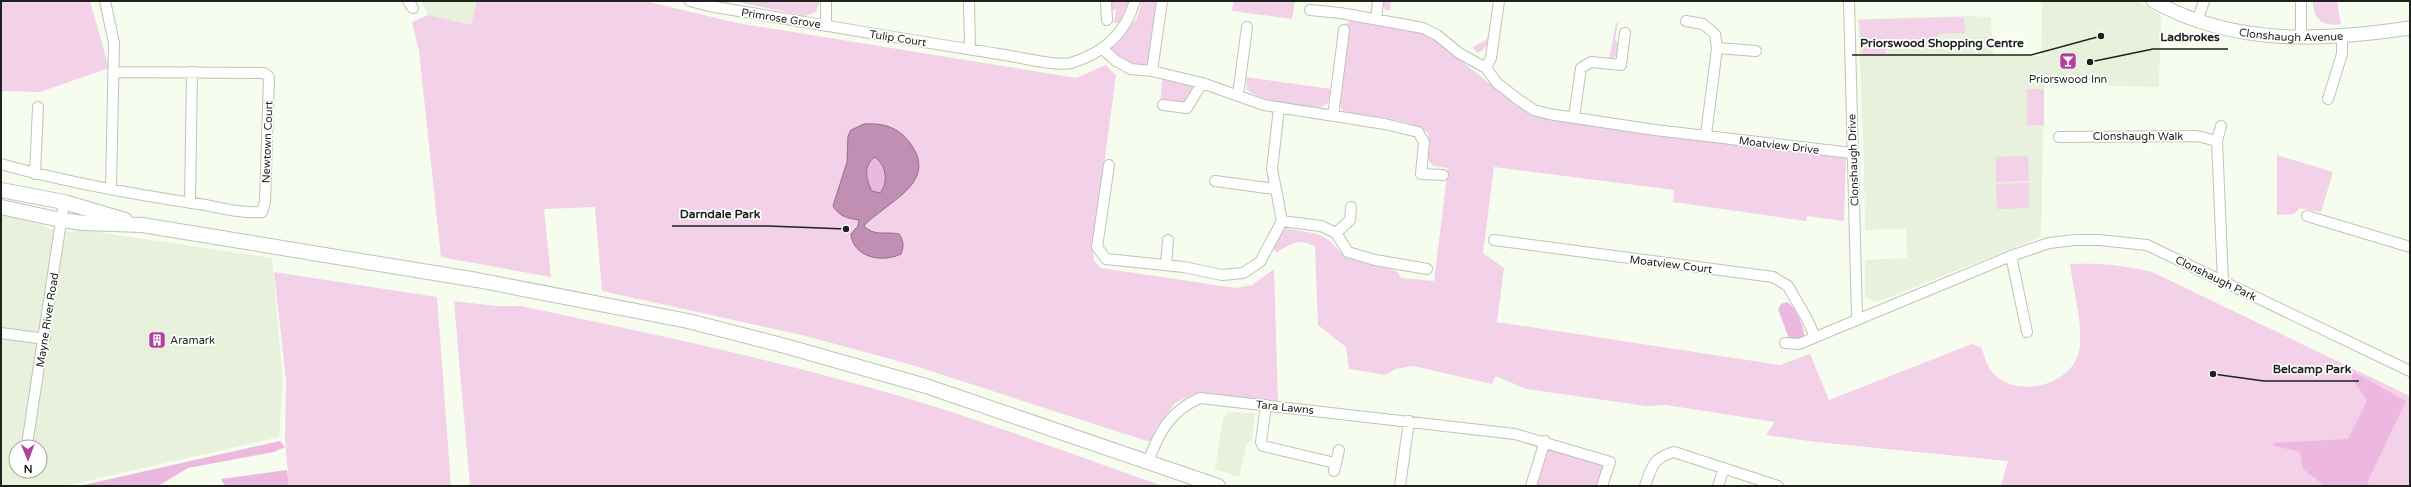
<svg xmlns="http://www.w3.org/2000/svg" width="2411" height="487" font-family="'Varela Round',sans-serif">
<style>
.built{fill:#e7f1db;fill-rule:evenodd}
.green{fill:#f2d1e9}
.forest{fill:#edb8df}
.water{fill:#c28fb4;stroke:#916e86;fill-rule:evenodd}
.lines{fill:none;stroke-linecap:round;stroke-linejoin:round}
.minor-casing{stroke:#bec4b6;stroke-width:12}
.tertiary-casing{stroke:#bec4b6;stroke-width:15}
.secondary-casing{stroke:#bec4b6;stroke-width:16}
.minor{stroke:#fff;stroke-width:10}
.tertiary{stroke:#fff;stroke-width:13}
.secondary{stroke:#fff;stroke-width:14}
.labels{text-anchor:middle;stroke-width:3.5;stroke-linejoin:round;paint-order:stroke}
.street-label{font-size:11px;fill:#1f211c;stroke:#fff}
.poi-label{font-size:11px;fill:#1f211c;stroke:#fff}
.leader{fill:none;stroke:#1f211c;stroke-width:1.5}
.callout-dot{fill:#1f211c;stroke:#fff;stroke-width:1.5}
.callout-label{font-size:12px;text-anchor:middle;font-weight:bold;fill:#1f211c;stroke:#fff;stroke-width:3.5;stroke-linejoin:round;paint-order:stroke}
</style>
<rect width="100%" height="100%" fill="#f6fdee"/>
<path class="built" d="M 421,1 L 477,1 L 471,25 L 428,15 Z
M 2042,1 L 2138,1 L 2161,16 L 2159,87 L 2044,84 L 2041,237 L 1877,302 L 1865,298 L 1865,260 L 1907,258 L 1906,229 L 1865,230 L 1864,159 L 1858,19 L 1965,16 L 1991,17 L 1993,56 L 2041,56 Z
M 1,214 L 43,225 L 48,229 L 72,232 L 77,229 L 272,258 L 283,382 L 279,437 L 65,486 L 1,486 ZM 16,447 L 40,447 L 40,471 L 16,471 Z
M 1228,412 L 1255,413 L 1252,441 L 1247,443 L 1239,477 L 1215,469 L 1223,418 Z"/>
<path class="green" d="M 1,1 L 90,1 L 109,68 L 40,92 L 1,91 Z
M 477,1 L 645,1 L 737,23 L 1076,78 L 1106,65 L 1116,75 L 1093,249 L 1094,261 L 1101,268 L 1236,288 L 1252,285 L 1274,269 L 1278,402 L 1194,394 L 1175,403 L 1156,428 L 1150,442 L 909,364 L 806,336 L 602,291 L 595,207 L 544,209 L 551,277 L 441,257 L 419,51 L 412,22 L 428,15 L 471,25 Z
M 733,1 L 820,1 L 816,12 L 805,16 Z
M 1110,1 L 1129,1 L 1119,23 L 1114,23 L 1116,10 L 1110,10 Z
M 1142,1 L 1162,1 L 1152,71 L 1131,69 L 1103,49 L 1137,19 Z
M 1234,1 L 1295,1 L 1292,19 L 1232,11 Z
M 1382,1 L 1391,1 L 1390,11 L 1384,9 Z
M 2313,1 L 2337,1 L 2341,24 C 2323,27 2313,20 2313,1 Z
M 1964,17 L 1965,33 L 1938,34 L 1938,47 L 1886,47 L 1886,54 L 1862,55 L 1859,20 Z
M 1350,21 L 1410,29 L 1430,36 L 1514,103 L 1537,116 L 1609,129 L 1846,157 L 1844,221 L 1807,216 L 1806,221 L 1673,202 L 1674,190 L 1494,167 L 1483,253 L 1504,268 L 1497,322 L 1780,365 L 1810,354 L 1829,400 L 1972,344 L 1981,347 C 1984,354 1987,366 1992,372 C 2015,399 2070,387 2079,352 C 2084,327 2073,289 2070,264 C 2099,263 2124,265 2152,272 L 2410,396 L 2410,486 L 2001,486 L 2008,461 L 1816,442 L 1766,435 L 1775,422 L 1666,405 L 1646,406 L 1526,389 L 1496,376 L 1492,384 L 1413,366 L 1395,369 L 1386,375 L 1349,369 L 1346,347 L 1318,325 L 1315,247 C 1299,237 1291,244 1276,253 L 1273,246 L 1285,228 L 1318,234 L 1330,241 L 1346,258 L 1397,271 L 1401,278 L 1434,281 L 1448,168 L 1433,166 L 1427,158 L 1429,142 L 1428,133 C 1406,117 1370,116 1344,113 L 1339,105 L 1348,28 L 1346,24 Z
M 1616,23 L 1618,23 L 1615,40 L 1620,44 L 1617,56 L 1609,59 Z
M 1490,31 C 1489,41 1488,49 1477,53 L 1473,47 L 1486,40 Z
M 1163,74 L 1202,83 L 1187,108 L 1160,104 Z
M 1246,77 L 1331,89 L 1328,103 C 1324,105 1321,108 1317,107 C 1300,107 1259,100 1247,90 Z
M 2027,89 L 2044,89 L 2044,125 L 2027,125 Z
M 2277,155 L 2333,172 L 2321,212 L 2300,208 L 2294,214 L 2277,215 Z
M 2028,156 L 2029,181 L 1996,182 L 1996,157 Z
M 2029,183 L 2029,208 L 1997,209 L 1996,184 Z
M 274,272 L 437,297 L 451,486 L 289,486 L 285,440 L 286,380 Z
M 454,301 L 496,306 L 521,306 C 649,333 777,360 903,397 C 990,423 1077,456 1163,486 L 470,486 Z
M 1545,441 L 1608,465 L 1602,486 L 1532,486 Z"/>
<path class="forest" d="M 875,157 C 886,165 889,181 880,193 L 872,191 C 866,179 864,166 875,157 Z
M 1787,302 C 1795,306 1806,329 1804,338 L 1791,344 L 1778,309 L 1781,304 Z
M 2352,371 L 2406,401 L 2367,483 L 2373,486 L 2325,486 L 2303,469 L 2300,452 L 2275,446 L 2272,443 L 2348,439 L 2367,401 L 2352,378 Z
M 280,441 L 285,447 L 274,452 L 188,468 L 158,486 L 79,486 Z
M 287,470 L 289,486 L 225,486 L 221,479 Z"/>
<path class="water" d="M 864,124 C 884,123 898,127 910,143 C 936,178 899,196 875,216 C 870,220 868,221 864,226 C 875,237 886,231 899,234 C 904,241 904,246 901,254 C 883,263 853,258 851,234 L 858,226 L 859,220 C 847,218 840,217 833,206 L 847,162 L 848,136 L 851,130 ZM 875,157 C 886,165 889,182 880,193 L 872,191 C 866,180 863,165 875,157 Z"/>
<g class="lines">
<defs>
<path id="minor" d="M 105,1 L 114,43 L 111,189
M 408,1 L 413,8
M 690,1 L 709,6 C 806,22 902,39 999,54 C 1014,56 1058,67 1071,63 C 1104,53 1125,34 1135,1
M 969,1 L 970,49
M 1106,1 L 1107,20
M 1849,1 L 1857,319
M 2301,1 L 2301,37
M 1310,10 L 1340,13 L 1423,28 L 1437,35 L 1459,53 L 1486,68 L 1497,83 L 1519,100 L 1534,110 L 1549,114 L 1655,130 L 1852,153
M 1376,19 L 1378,1
M 1686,21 L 1703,24 L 1715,34 L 1717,48 L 1706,135
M 2197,22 L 2204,1
M 826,26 L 826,1
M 1717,48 L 1756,51
M 1103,49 L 1116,61 L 1131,69 L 1152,71 L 1202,83 L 1264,105 L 1385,124 L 1418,132 L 1424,142 L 1421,174 L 1443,175
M 1486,68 L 1491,58 L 1499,1
M 1152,71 L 1162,1
M 1238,95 L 1247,27
M 2328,99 L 2342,54 L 2342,37
M 1163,105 L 1187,108 L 1202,83
M 1333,116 L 1344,30
M 1574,117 L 1581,68 L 1591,62 L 1621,65 L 1625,33
M 2059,137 L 2197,136 L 2217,141 L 2223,281
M 2217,141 L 2221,126
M 1,164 C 65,182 132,194 199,204 C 219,207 242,214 262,212 L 265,202 L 269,77 L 264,73 L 115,72
M 1109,165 L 1097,247 L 1106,259 L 1184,267 L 1222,275 L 1243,273 L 1260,262 L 1282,221 L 1272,169 L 1279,108
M 35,174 L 38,107
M 1215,181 L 1275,189
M 190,203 L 192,72
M 2307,216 L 2410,247
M 1282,221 L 1321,226 L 1336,233 L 1348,252 L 1375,260 L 1427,269
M 1336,233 L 1350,220 L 1351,207
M 1494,240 L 1773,277 L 1788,286 L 1808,321 L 1815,337
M 2011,256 L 2027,332
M 1166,265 L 1168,240
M 1,333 L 45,339
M 1785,343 L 1799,344 L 2011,256 L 2049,243 L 2075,240 L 2099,240 L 2147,245 L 2410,371
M 1266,405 L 1261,442 L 1263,446 L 1335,463
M 28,438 L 64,202
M 1148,462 C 1159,432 1170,411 1200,398 L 1515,434 L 1610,462 L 1602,486
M 1334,471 L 1339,450
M 1400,486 L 1409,421
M 1531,486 L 1545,441
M 1645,486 C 1652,466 1653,458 1674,452 L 1778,486
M 1718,486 L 1724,468"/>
<g id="tertiary">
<path id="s1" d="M 2153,1 C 2235,46 2320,41 2410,28"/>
</g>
<path id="secondary" d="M 1,190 L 64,202 L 125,220
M 1,207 L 61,220 L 84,223 L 142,225 L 477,280 L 688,321 L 785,346 L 926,386 L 1218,486"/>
</defs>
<use href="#minor" class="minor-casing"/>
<use href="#tertiary" class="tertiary-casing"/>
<use href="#secondary" class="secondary-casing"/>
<use href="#minor" class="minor"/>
<use href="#tertiary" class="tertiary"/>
<use href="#secondary" class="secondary"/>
</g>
<defs>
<symbol id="bar-square" viewBox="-11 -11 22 22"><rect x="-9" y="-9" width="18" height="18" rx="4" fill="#b2419c" stroke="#fff"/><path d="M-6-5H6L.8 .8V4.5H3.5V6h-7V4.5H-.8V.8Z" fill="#fff"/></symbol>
<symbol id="building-square" viewBox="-11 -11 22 22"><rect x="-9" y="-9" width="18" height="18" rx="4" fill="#b2419c" stroke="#fff"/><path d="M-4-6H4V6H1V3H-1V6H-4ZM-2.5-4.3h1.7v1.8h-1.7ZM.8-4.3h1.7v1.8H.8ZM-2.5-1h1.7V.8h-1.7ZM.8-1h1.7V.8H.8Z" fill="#fff"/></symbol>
</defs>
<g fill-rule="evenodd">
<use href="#bar-square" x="2058" y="51" width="20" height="20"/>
<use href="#building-square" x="147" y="330" width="20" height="20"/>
</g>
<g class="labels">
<g class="street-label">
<text transform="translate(781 18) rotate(9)" y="4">Primrose Grove</text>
<text dy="4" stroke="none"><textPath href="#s1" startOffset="144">Clonshaugh Avenue</textPath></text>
<text transform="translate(898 38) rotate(9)" y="4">Tulip Court</text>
<text x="2138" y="140">Clonshaugh Walk</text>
<text transform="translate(267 142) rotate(-88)" y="4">Newtown Court</text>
<text transform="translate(1779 145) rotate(7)" y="4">Moatview Drive</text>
<text transform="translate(1853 160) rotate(-92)" y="4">Clonshaugh Drive</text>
<text transform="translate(1671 264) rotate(7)" y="4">Moatview Court</text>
<text transform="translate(2216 278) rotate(26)" y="4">Clonshaugh Park</text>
<text transform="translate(47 320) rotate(-81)" y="4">Mayne River Road</text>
<text transform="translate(1285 407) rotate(6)" y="4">Tara Lawns</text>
</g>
<g class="poi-label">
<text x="2068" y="83">Priorswood Inn</text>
<text x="170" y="344" text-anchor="start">Aramark</text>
</g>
</g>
<path class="leader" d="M2090 62L2153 49H2228M2101 36L2031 55H1852M846 229L768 226H672M2213 374L2264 381H2359"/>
<g class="callout-dot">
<circle cx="2090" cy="62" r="4"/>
<circle cx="2101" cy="36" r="4"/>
<circle cx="846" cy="229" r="4"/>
<circle cx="2213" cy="374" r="4"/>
</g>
<g class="callout-label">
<text x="2190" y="41">Ladbrokes</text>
<text x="1942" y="47">Priorswood Shopping Centre</text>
<text x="720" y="218">Darndale Park</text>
<text x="2312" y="373">Belcamp Park</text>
</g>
<rect width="2411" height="487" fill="none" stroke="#1f211c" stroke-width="4"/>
<g transform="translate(28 459) rotate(179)"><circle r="19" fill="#ffffff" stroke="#a5a6a4"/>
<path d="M0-3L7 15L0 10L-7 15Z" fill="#b2419c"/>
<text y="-6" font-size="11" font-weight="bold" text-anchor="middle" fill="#1f211c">N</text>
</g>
</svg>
